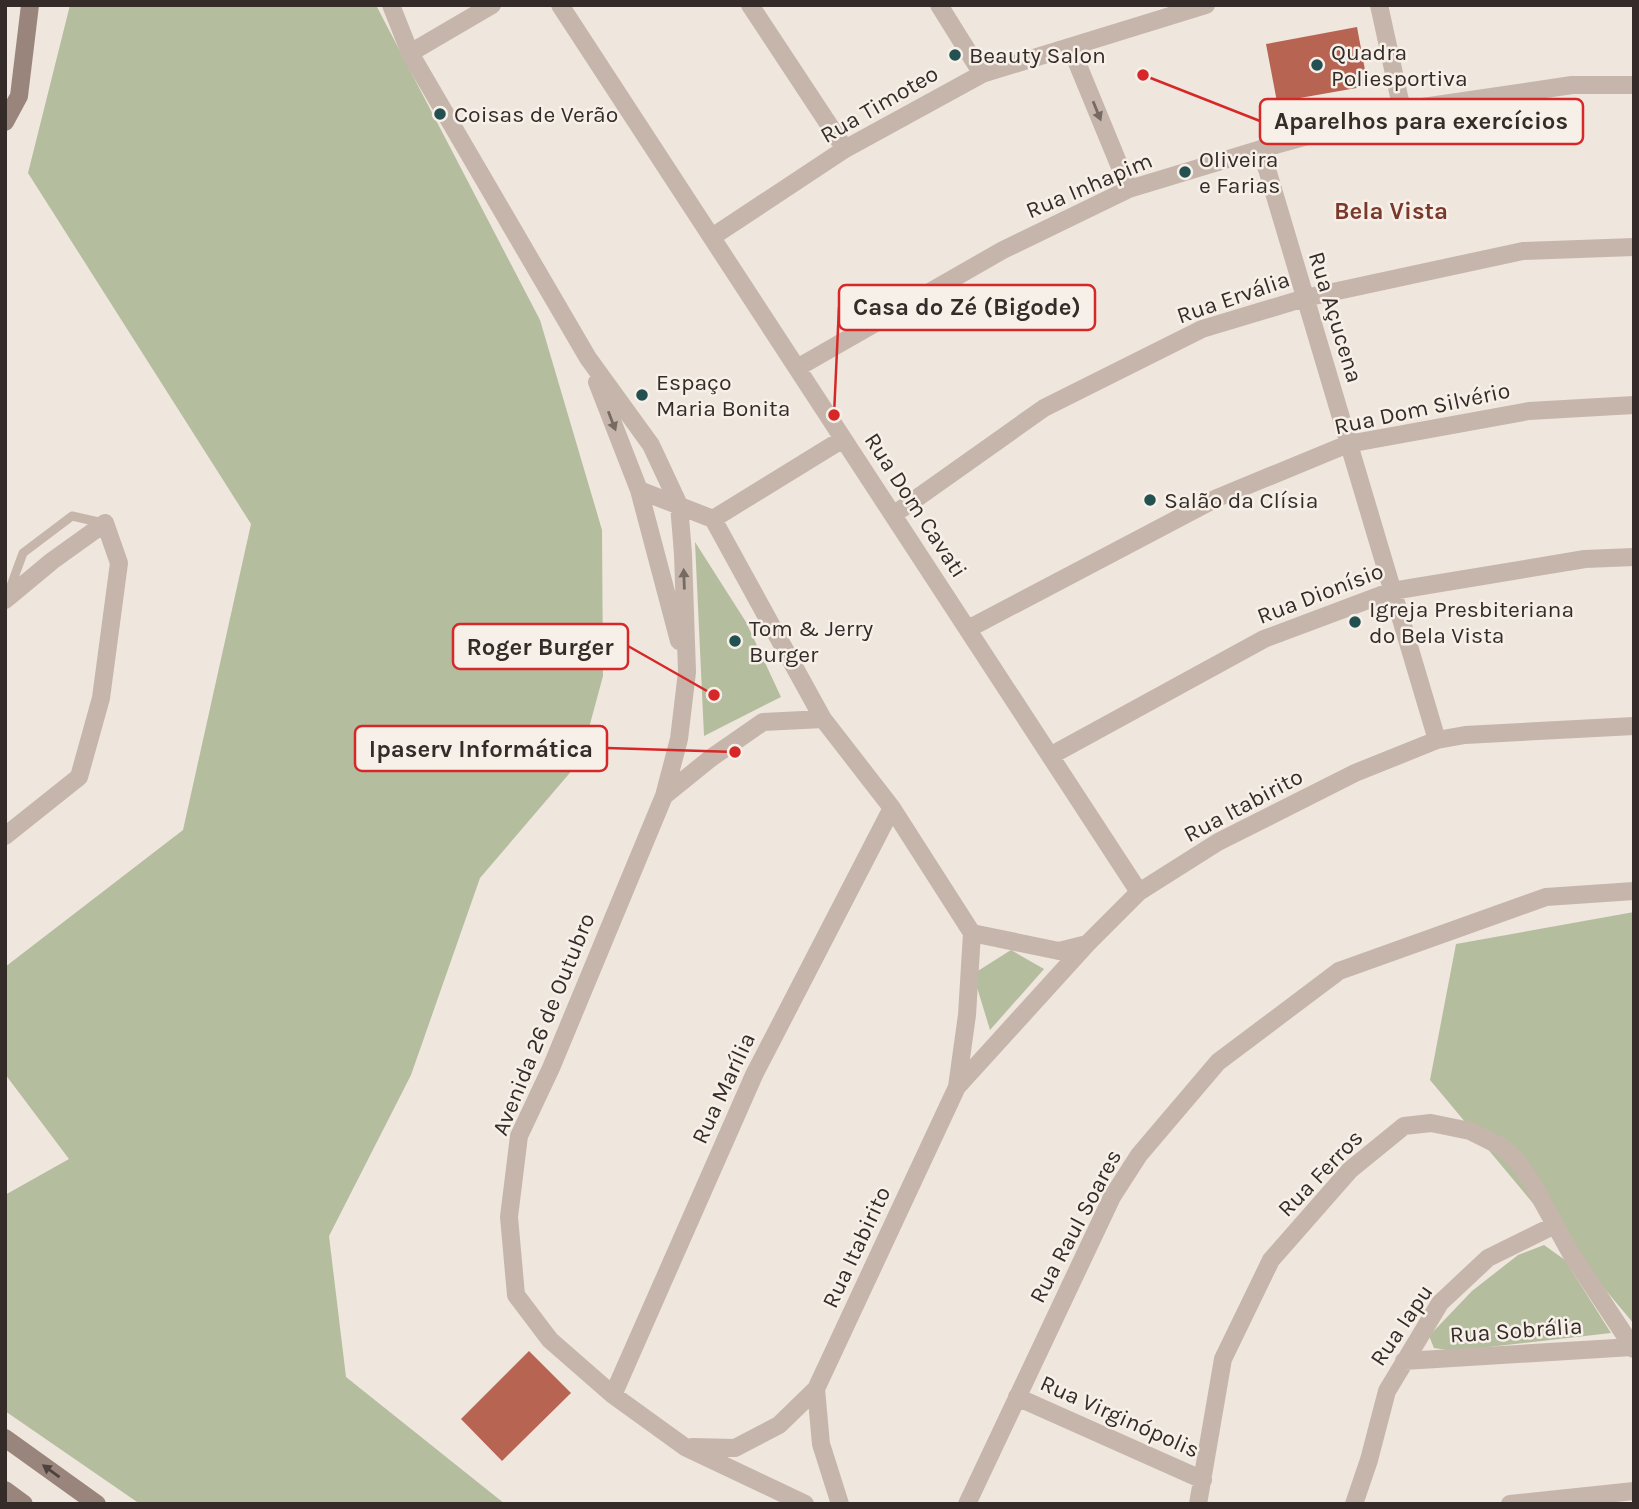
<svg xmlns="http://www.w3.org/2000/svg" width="1639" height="1509" font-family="Karla,sans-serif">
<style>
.green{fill:#b5bd9f}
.building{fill:#b86452}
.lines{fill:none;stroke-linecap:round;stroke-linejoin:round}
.service{stroke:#c6b5aa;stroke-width:9}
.minor{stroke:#c6b5aa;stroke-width:18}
.secondary{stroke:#99857c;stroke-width:18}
.oneway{fill:#766a63}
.oneway2{fill:#4e423e}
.poi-dot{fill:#235151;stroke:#f7f0e9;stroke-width:2.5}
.labels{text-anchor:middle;stroke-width:5;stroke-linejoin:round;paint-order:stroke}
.poi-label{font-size:23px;fill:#352c29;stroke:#f7f0e9;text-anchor:start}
.street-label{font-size:23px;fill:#352c29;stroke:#f7f0e9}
.neighbourhood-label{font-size:24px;font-weight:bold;fill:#7b392b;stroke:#f7f0e9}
.leader{fill:none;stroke:#d62828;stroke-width:2.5}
.callout-dot{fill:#d62828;stroke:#f7f0e9;stroke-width:2.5}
.callout{fill:#f7f0e9;stroke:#d62828;stroke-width:2.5}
.callout-label{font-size:24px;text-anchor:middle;font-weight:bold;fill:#352c29}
</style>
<rect width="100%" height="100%" fill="#efe6dd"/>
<path class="green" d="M 70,5 L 376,5 L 540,320 L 602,530 L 603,676 L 580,761 L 480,878 L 411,1075 L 329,1236 L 346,1377 L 505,1504 L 140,1504 L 5,1411 L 5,1195 L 69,1159 L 5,1074 L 5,967 L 183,830 L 251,524 L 28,173 Z
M 695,542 L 746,622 L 781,697 L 704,736 Z
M 1634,912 L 1634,1324 L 1430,1080 L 1456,944 Z
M 1011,950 L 1044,969 L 990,1030 L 973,974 Z
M 1544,1245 L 1565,1260 L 1611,1333 L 1453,1351 L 1434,1348 L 1429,1336 L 1472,1291 L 1518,1255 Z"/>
<path class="building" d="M 1357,27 L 1368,86 L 1277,102 L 1266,44 Z
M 529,1351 L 571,1393 L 502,1461 L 461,1419 Z"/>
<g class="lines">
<path class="service" d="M 8,594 L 23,553 L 72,516 L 103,523"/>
<path class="minor" d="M 391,5 L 410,53 L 588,358 L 651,445 L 679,505 L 683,554 L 687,672 L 679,739 L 664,796 L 551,1068 L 519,1136 L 509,1217 L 516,1295 L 550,1340 L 613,1395 L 685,1447 L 805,1504
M 560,5 L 1139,892
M 750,5 L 845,149
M 939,5 L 982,74
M 1379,5 L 1402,110
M 1071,48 L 1129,189
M 410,53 L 492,5
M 1261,149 L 1437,740
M 712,237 L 845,149 L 982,74 L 1206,5
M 797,368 L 1003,250 L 1129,189 L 1261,149 L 1402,110 L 1572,85 L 1634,85
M 597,382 L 639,490 L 679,641
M 639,490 L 713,519 L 823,719 L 892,808 L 972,933 L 1059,951 L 1087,944
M 893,515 L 1044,408 L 1202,329 L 1305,298 L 1523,251 L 1634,247
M 713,519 L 843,439
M 5,600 L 52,561 L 105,523 L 119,563 L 101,698 L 79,777 L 5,836
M 968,629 L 1217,498 L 1348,444 L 1529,411 L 1634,405
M 1050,756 L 1264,639 L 1392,591 L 1585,559 L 1634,557
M 664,796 L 711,758 L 763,722 L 823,719
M 957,1087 L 967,1015 L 972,933
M 1404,1361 L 1632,1347
M 816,1389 L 821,1444 L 840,1504
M 613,1395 L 754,1075 L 892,808
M 1017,1397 L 1203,1480
M 692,1447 L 735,1448 L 779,1425 L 816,1389 L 957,1087 L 1087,944 L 1139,892 L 1218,842 L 1355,773 L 1437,740 L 1465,735 L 1634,726
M 967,1504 L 1112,1197 L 1139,1155 L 1218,1062 L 1339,971 L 1546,897 L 1634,891
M 1198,1504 L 1223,1359 L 1271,1260 L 1350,1170 L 1404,1126 L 1431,1123 L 1470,1131 L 1502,1147 L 1518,1162 L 1531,1181 L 1570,1252 L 1634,1349
M 1354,1504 L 1369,1460 L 1387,1391 L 1440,1303 L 1488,1258 L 1555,1225
M 1510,1504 L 1634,1491"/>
<path class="secondary" d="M 5,122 L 19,96 L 30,5
M 5,1438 L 97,1504
M 5,1490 L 24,1504"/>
</g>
<defs><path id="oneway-solid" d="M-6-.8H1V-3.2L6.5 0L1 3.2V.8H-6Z" transform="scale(1.75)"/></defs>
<g class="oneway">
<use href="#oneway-solid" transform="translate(1097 111) rotate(68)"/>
<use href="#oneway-solid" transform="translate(612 421) rotate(69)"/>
<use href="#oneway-solid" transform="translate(684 579) rotate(-92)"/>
</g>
<use class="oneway2" href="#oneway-solid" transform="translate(51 1471) rotate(-144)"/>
<g class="poi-dot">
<circle cx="955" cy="55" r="7"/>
<circle cx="1317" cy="65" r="7"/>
<circle cx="440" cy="114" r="7"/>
<circle cx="1185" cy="172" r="7"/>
<circle cx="642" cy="395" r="7"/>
<circle cx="1150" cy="500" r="7"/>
<circle cx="1355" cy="622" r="7"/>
<circle cx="735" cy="641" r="7"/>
</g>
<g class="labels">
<g class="poi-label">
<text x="1331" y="60">Quadra<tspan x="1331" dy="26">Poliesportiva</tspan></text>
<text x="969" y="63">Beauty Salon</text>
<text x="454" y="122">Coisas de Verão</text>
<text x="1199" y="167">Oliveira<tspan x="1199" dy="26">e Farias</tspan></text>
<text x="656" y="390">Espaço<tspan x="656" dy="26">Maria Bonita</tspan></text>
<text x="1164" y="508">Salão da Clísia</text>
<text x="1369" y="617">Igreja Presbiteriana<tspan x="1369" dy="26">do Bela Vista</tspan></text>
<text x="749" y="636">Tom &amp; Jerry<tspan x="749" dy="26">Burger</tspan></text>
</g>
<g class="street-label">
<text transform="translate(879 104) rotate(-30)" y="8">Rua Timoteo</text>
<text transform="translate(1089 185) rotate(-23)" y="8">Rua Inhapim</text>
<text transform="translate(1233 297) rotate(-19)" y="8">Rua Ervália</text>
<text transform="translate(1336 317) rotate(73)" y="8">Rua Açucena</text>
<text transform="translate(1422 408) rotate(-12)" y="8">Rua Dom Silvério</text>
<text transform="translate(916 505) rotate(57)" y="8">Rua Dom Cavati</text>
<text transform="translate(1320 593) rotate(-21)" y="8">Rua Dionísio</text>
<text transform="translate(1243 805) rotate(-28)" y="8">Rua Itabirito</text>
<text transform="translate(543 1024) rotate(-68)" y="8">Avenida 26 de Outubro</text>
<text transform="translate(723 1088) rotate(-65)" y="8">Rua Marília</text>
<text transform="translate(1320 1173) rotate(-46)" y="8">Rua Ferros</text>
<text transform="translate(1075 1226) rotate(-62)" y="8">Rua Raul Soares</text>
<text transform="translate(856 1247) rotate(-65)" y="8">Rua Itabirito</text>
<text transform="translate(1401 1325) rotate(-56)" y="8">Rua Iapu</text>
<text transform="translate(1516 1330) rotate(-4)" y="8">Rua Sobrália</text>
<text transform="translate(1120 1416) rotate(24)" y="8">Rua Virginópolis</text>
</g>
<g class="neighbourhood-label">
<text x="1391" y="219">Bela Vista</text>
</g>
</g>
<path class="leader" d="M1143 75L1260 121M834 415L839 307M714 695L628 646M735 752L607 748"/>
<g class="callout-dot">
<circle cx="1143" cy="75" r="7"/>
<circle cx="834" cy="415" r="7"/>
<circle cx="714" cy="695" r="7"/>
<circle cx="735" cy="752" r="7"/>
</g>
<g class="callout">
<rect x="1260" y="99" width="323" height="45" rx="7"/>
<rect x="839" y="285" width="256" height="45" rx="7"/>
<rect x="453" y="624" width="175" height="45" rx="7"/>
<rect x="355" y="726" width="252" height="45" rx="7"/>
</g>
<g class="callout-label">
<text x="1421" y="129">Aparelhos para exercícios</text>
<text x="967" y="315">Casa do Zé (Bigode)</text>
<text x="540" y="655">Roger Burger</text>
<text x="481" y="757">Ipaserv Informática</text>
</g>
<rect width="1639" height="1509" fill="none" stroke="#352c29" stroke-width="14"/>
</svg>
